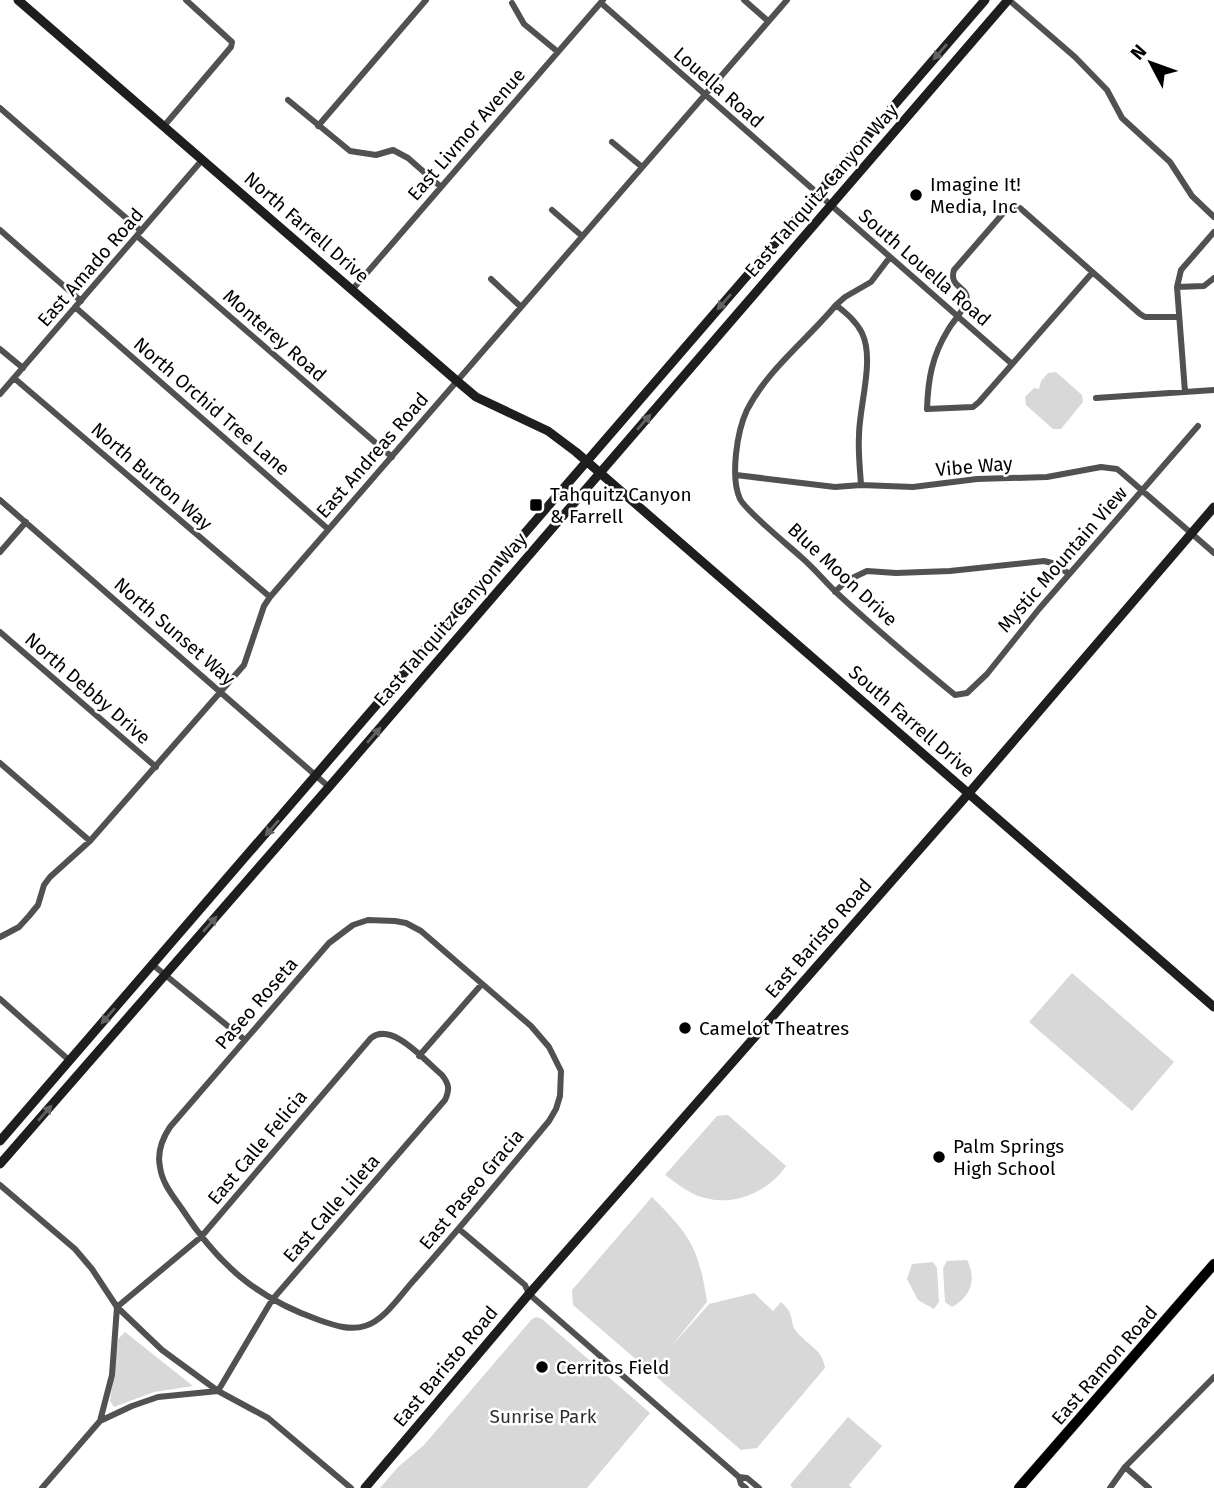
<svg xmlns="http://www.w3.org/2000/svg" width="1214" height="1488" font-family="'Fira Sans',sans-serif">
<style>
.green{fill:#d8d8d8}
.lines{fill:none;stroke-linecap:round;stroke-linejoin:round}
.primary-casing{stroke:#dbdbdb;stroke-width:11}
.street{stroke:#515151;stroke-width:6}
.secondary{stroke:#1e1e1e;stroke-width:9}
.primary{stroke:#000;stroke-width:10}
.oneway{fill:#626262}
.poi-dot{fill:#000;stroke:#fff;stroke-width:2.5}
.labels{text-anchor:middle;stroke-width:5;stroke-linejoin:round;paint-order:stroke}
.street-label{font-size:19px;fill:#000;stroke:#fff}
.poi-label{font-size:19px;fill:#000;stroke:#fff;text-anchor:start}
.park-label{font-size:19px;fill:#2f2f2f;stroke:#fff}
</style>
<rect width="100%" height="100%" fill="#fff"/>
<path class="green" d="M 1056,372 L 1082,395 L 1083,402 L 1061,429 L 1053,429 L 1026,405 L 1025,397 L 1034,388 L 1039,389 L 1041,381 L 1048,373 Z
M 1072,973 L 1174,1062 L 1132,1111 L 1029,1022 Z
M 728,1115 L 786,1166 C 770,1190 738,1205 709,1199 C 692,1196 679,1185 665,1175 L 717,1116 Z
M 652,1197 C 690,1235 699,1248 707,1302 L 670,1348 L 709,1304 L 754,1293 L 773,1311 L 781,1302 C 797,1316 788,1322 797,1332 C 809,1347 822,1348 825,1368 L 757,1448 L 741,1450 L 573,1305 L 572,1290 Z
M 967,1260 C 977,1279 971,1297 952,1307 L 945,1302 L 943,1268 L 947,1261 Z
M 933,1262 L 937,1268 L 939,1302 L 934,1309 L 918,1300 L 907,1279 L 912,1264 Z
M 536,1317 L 542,1319 L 650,1413 L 587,1488 L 380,1488 L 398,1467 L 424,1445 L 532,1319 Z
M 125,1332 L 193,1386 L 154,1392 L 114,1407 L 110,1401 L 118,1339 Z
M 848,1417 L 882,1446 L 849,1485 L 852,1488 L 793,1488 L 790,1485 Z"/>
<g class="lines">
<defs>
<path id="primary" d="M 1019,1488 L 1214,1264"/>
</defs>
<use href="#primary" class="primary-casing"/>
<path class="street" d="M 744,0 L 768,21
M 1009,0 L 1075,57 L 1107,90 L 1122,118 L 1170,162 L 1192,196 L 1214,217
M 512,3 L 524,24 L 558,52
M 601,3 L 1012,364
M 288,100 L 350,151 L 376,155 L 393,150 L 408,158 L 441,187
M 0,108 L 141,231
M 164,126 L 231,47 L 232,42 L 186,0
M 318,126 L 426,0
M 612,142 L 642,167
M 552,210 L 582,236
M 0,230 L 81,301
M 137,236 L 392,457
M 890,257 L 871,282 L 845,297 L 836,305 C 807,340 768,369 747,410 C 737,431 730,477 740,499 C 746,511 789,546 801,557 C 815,569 826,583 839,595 C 876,629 916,663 955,695 L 967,693 L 987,674 L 1039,609 L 1198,426
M 1092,273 L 979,402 L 973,407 L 927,409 C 928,379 932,356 948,330 C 953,321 963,312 966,302 C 971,286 948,289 954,270 L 1006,210 L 1012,207 L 1020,208 L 1140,314 L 1145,317 L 1179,317
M 491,279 L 521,307
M 1177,287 L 1204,286 L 1214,278
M 352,290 L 603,0
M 836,305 C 846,313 856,321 862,333 C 875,360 859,406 859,436 C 858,452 860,469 861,485
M 75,307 L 328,529
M 0,349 L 23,368
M 14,378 L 270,597
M 1185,392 L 1177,287 L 1181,270 L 1214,232
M 0,394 L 203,159
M 1096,398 L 1214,390
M 736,475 L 835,487 L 861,485 L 913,487 L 977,479 L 1047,477 L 1101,467 L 1117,469 L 1122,473 L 1214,553
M 0,500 L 329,787
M 0,552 L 26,522
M 835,592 L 846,581 L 867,571 L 896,573 L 950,571 L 1044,561 L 1056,564 L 1069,574
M 0,632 L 156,767
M 0,763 L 90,841
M 368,920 L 395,921 L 406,923 L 421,931 L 531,1026 L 549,1047 L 561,1071 L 560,1096 L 556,1109 L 549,1121 C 505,1174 461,1227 415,1279 C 401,1294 385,1320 365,1326 C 350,1331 333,1325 319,1320 C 256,1298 218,1264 182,1209 C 173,1196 162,1183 160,1167 C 157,1153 162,1139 170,1127 L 329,943 L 353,925 Z
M 0,937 L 19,927 L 29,916 L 38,905 L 44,885 L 50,877 L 90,841 L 244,665 L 264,606 L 270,597 L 787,0
M 153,965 L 245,1040
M 0,999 L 70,1061
M 419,1056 L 481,985
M 0,1185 L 75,1249 L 92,1269 L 117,1307 L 162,1350 L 218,1391 L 268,1418 L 351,1488
M 459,1229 L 525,1285 L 529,1294 L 739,1477 L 741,1484 L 746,1488
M 1125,1467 L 1149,1488
M 739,1477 L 747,1478 L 759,1488
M 42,1488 L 100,1421 L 112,1375 L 117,1307 L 201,1237 L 371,1038 C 392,1021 425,1061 442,1075 C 449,1084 450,1089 445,1100 L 272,1300 L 218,1391 L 158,1397 L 132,1406 L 100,1421
M 1110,1488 L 1125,1467 L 1214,1377"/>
<path class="secondary" d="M 18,0 L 457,381 L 476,397 L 548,431 L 576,452 L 1214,1007
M 0,1141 L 985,0
M 0,1164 L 329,787 L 1008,0
M 365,1488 L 529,1294 L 969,793 L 1214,507"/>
<use href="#primary" class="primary"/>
</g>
<defs><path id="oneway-solid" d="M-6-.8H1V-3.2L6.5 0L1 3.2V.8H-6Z" transform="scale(1.75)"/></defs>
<g class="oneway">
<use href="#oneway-solid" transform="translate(940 52) rotate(131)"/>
<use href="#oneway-solid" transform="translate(724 302) rotate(131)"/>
<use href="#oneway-solid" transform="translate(644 422) rotate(-49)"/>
<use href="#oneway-solid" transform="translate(374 735) rotate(-49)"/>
<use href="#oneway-solid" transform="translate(272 828) rotate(131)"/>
<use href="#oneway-solid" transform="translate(210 924) rotate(-49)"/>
<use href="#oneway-solid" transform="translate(108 1016) rotate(131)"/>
<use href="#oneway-solid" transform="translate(45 1113) rotate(-49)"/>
</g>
<g class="poi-dot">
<circle cx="916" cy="195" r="7"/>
<rect x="529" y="498" width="14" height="14" rx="3.5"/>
<circle cx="685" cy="1028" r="7"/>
<circle cx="939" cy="1157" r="7"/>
<circle cx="542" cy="1367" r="7"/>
</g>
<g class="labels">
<g class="street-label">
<text transform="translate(719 87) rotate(41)" y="7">Louella Road</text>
<text transform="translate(466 134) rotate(-49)" y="7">East Livmor Avenue</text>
<text transform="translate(821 190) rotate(-49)" y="7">East Tahquitz Canyon Way</text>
<text transform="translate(307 227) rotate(41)" y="7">North Farrell Drive</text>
<text transform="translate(90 267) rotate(-49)" y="7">East Amado Road</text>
<text transform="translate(925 267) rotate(41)" y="7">South Louella Road</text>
<text transform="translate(275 335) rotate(41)" y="7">Monterey Road</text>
<text transform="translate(212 406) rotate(41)" y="7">North Orchid Tree Lane</text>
<text transform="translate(372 455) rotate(-49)" y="7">East Andreas Road</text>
<text transform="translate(974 466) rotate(-5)" y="7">Vibe Way</text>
<text transform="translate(152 476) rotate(41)" y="7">North Burton Way</text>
<text transform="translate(1062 559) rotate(-49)" y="7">Mystic Mountain View</text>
<text transform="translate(843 574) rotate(43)" y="7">Blue Moon Drive</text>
<text transform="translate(450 619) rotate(-49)" y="7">East Tahquitz Canyon Way</text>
<text transform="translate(175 631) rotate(41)" y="7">North Sunset Way</text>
<text transform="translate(88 688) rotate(41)" y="7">North Debby Drive</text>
<text transform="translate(912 721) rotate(41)" y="7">South Farrell Drive</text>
<text transform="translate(818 938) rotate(-49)" y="7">East Baristo Road</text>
<text transform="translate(256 1003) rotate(-49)" y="7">Paseo Roseta</text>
<text transform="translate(257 1147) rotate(-50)" y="7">East Calle Felicia</text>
<text transform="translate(471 1189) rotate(-50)" y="7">East Paseo Gracia</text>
<text transform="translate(331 1208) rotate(-49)" y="7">East Calle Lileta</text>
<text transform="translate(1104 1365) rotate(-49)" y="7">East Ramon Road</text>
<text transform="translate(445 1366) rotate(-50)" y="7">East Baristo Road</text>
</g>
<g class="poi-label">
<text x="930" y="191">Imagine It!<tspan x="930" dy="22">Media, Inc</tspan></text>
<text x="550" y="501">Tahquitz Canyon<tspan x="550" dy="22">&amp; Farrell</tspan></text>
<text x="699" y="1035">Camelot Theatres</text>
<text x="953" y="1153">Palm Springs<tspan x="953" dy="22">High School</tspan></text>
<text x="556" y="1374">Cerritos Field</text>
</g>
<g class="park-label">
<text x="543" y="1423">Sunrise Park</text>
</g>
</g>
<g transform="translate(1151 63) rotate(311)" stroke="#ffffff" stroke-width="5" paint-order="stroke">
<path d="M0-5L12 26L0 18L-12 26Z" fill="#000000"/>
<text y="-10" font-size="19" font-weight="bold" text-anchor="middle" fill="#000000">N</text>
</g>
</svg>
